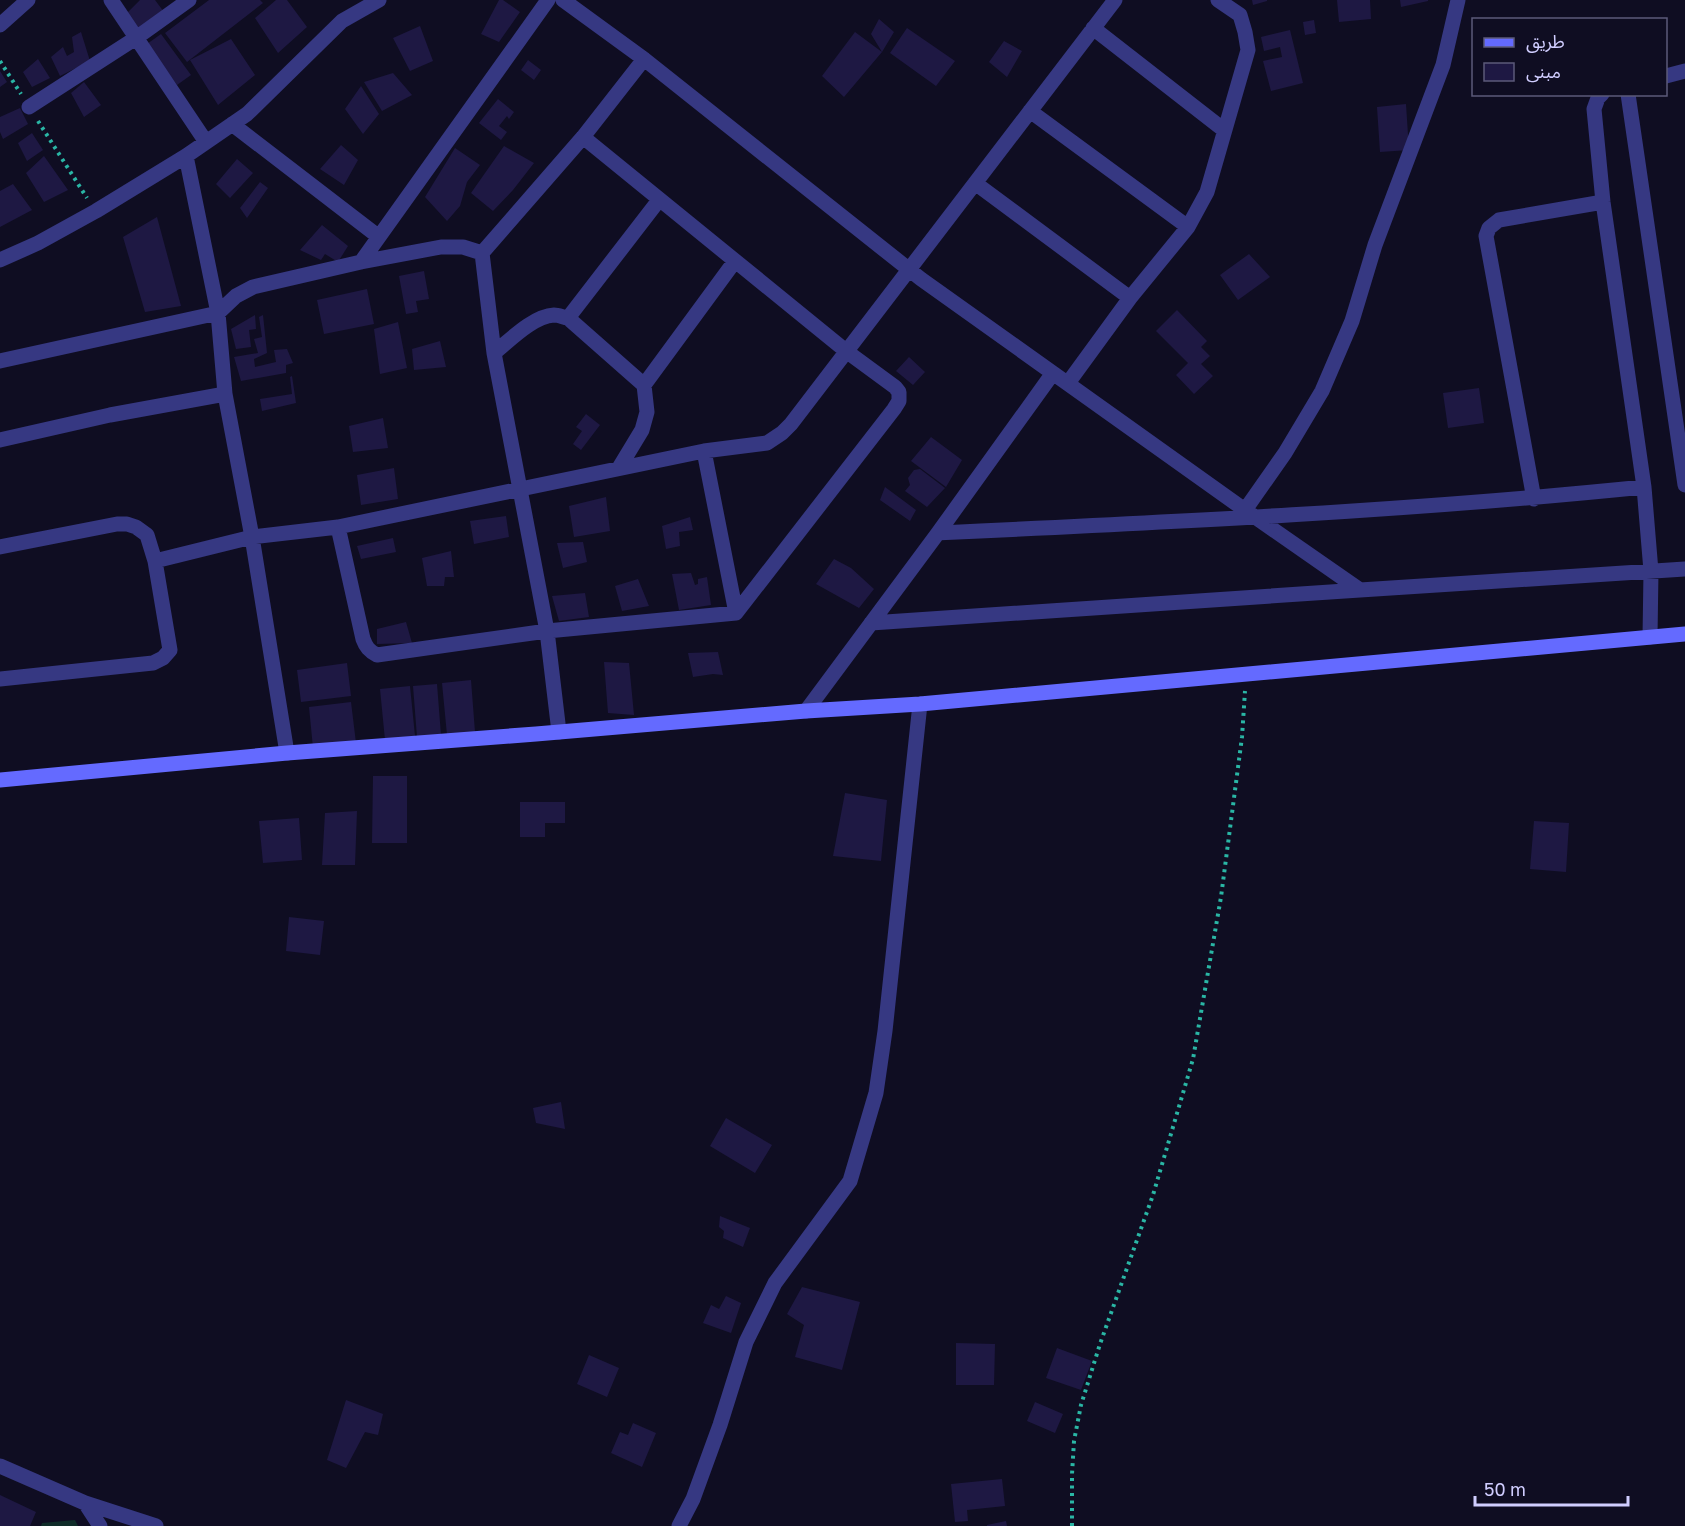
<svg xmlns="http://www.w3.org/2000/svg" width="1685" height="1526" font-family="'Golos Text','Noto Sans Arabic',sans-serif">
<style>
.green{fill:#0f2c29}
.building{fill:#1e1843}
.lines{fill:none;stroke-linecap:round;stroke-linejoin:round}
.path{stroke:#2ab6a5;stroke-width:4;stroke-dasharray:3 4.5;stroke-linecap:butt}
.minor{stroke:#363882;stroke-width:15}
.secondary{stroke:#646aff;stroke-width:15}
</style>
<rect width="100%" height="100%" fill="#0f0d22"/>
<path class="green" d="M 75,1520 L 78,1526 L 41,1526 L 42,1523 Z"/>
<path class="building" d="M 140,0 L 155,0 L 164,12 L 137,29 L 127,13 Z
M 209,0 L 260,0 L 263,3 L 187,62 L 165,33 Z
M 276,0 L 287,0 L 307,27 L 278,53 L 255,18 Z
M 499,0 L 503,0 L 520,12 L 499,42 L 481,34 Z
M 1252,0 L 1267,0 L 1267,1 L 1253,5 Z
M 1337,0 L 1370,0 L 1371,19 L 1339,22 Z
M 1400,0 L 1428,0 L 1428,1 L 1401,7 Z
M 879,19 L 894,32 L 882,52 L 871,34 Z
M 1314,20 L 1316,33 L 1305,35 L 1303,22 Z
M 420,26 L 433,61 L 410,71 L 393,38 Z
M 907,28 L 955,61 L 936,86 L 890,53 Z
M 1290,30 L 1303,83 L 1271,91 L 1263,61 L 1282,57 L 1280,47 L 1264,51 L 1261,37 Z
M 81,32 L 90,61 L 60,76 L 51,57 L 63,47 L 67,56 L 74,52 L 72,37 Z
M 855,32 L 882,52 L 844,97 L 822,76 Z
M 161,34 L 191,75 L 177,85 L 147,44 Z
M 231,39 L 255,75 L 218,105 L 190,60 Z
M 1004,41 L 1022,51 L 1007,77 L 989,62 Z
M 38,59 L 50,78 L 32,87 L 23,72 Z
M 528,60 L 541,70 L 534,80 L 521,70 Z
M 0,71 L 7,82 L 0,87 Z
M 393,73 L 412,95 L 382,111 L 364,82 Z
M 84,82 L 101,105 L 84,117 L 71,93 Z
M 361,86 L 379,114 L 363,134 L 345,109 Z
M 498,99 L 514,112 L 509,119 L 507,116 L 499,126 L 507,132 L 501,140 L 479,123 Z
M 1406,104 L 1409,150 L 1380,152 L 1377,107 Z
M 20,108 L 28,124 L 3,139 L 0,132 L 0,117 Z
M 32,133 L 43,150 L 27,161 L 18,143 Z
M 341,145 L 358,160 L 344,185 L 320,169 Z
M 504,146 L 534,163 L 513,190 L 493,211 L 471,193 Z
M 455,148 L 480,165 L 467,182 L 460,206 L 447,221 L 425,197 Z
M 44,156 L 68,190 L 44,202 L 26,173 Z
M 237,159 L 253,173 L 230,198 L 216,184 Z
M 260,182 L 268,188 L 247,218 L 240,208 Z
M 13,184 L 32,210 L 0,227 L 0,191 Z
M 157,217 L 181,306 L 145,312 L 123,237 Z
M 322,225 L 348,246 L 338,262 L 325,254 L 321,260 L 300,250 Z
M 1249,254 L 1270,277 L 1238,300 L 1220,275 Z
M 424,271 L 429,299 L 416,301 L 418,312 L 406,314 L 399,276 Z
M 367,289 L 374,324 L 324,334 L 317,300 Z
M 1177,310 L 1207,341 L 1201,347 L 1210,356 L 1201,364 L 1213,376 L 1194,394 L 1176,375 L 1188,363 L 1156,331 Z
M 255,315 L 256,329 L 249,330 L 251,347 L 236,349 L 231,329 Z
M 263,315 L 267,353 L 254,359 L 255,367 L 276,362 L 274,350 L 287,349 L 293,363 L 286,365 L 286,373 L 241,381 L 234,357 L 258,353 L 254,339 L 262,337 L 259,317 Z
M 398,322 L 407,368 L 380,374 L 374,329 Z
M 440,341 L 446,367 L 414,370 L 412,349 Z
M 909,357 L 925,372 L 913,385 L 896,371 Z
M 292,376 L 296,403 L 262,411 L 260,399 L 292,394 L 290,377 Z
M 1479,388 L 1484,423 L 1448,428 L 1443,393 Z
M 586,414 L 600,425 L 581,450 L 573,444 L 582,431 L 576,427 Z
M 383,418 L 388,448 L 353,452 L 349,426 Z
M 931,437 L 962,460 L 946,487 L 911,461 Z
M 394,468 L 398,499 L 361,505 L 357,475 Z
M 920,469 L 945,488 L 927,507 L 905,491 L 910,485 L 908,478 L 914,470 Z
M 885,487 L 916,510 L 910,521 L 880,500 Z
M 606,497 L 610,531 L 574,537 L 569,506 Z
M 506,516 L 509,537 L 474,544 L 470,521 Z
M 690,517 L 693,530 L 679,532 L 680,546 L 666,549 L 662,526 Z
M 393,538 L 396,552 L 361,559 L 357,546 Z
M 583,542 L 587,562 L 563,568 L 557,543 Z
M 451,551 L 454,577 L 445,577 L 444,586 L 427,586 L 422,558 Z
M 834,559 L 851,568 L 874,589 L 859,608 L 816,584 Z
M 691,573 L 695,585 L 698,584 L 698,579 L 707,577 L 711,605 L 679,610 L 672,574 Z
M 638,579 L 649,606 L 622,611 L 615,586 Z
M 585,593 L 589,617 L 559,621 L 552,596 Z
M 406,622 L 412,643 L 377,644 L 377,629 Z
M 718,652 L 723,675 L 713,674 L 693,677 L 688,653 Z
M 604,662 L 629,663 L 634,715 L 608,713 Z
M 347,663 L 351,696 L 301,702 L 297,670 Z
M 471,680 L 475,732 L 447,735 L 442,683 Z
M 437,684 L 441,735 L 417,737 L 413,686 Z
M 410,686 L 415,736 L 385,740 L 380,689 Z
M 351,702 L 356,743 L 313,748 L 309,707 Z
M 373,776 L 407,776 L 407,843 L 372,843 Z
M 845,793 L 887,800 L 881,861 L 833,856 Z
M 520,802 L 565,802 L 565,823 L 545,823 L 545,837 L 520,837 Z
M 357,811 L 355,865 L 322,865 L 325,813 Z
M 299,818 L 302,860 L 263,863 L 259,821 Z
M 1534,821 L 1569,823 L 1566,872 L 1530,869 Z
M 289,917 L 324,921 L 320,955 L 286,951 Z
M 561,1102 L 565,1129 L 536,1123 L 533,1108 Z
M 726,1118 L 772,1145 L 755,1173 L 710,1146 Z
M 720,1216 L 750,1228 L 743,1247 L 723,1238 L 724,1231 L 719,1227 Z
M 802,1287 L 860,1302 L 842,1370 L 795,1357 L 804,1325 L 787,1314 Z
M 726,1296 L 741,1303 L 731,1333 L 703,1323 L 711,1305 L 719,1309 Z
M 956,1343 L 995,1344 L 994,1385 L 956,1385 Z
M 1057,1348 L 1092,1361 L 1081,1390 L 1046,1378 Z
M 589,1355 L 619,1368 L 607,1397 L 577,1384 Z
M 346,1400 L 383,1414 L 378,1435 L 365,1432 L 346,1468 L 327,1460 Z
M 1035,1402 L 1063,1414 L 1055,1433 L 1027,1421 Z
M 633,1423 L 656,1433 L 642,1467 L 611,1453 L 620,1432 L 628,1435 Z
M 1002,1479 L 1005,1506 L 967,1510 L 968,1521 L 955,1522 L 951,1484 Z
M 0,1495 L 36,1512 L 30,1526 L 0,1526 Z
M 1006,1521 L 1007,1526 L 987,1526 L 987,1525 Z"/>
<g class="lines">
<path class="path" d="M 0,61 L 21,94
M 38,121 L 87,198
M 1072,1526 L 1072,1474 L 1074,1441 L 1081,1405 L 1100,1344 L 1153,1195 L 1193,1059 L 1221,897 L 1242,737 L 1245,691"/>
<path class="minor" d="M 111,0 L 206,142
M 563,0 L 644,59 L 921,279 L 1245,510 L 1360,590
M 0,25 L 28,0
M 1093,28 L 1224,130
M 1666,76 L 1685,71
M 1602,94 L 1598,98 L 1594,109 L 1603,202 L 1644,487 L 1651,571 L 1650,637
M 1628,94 L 1685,485
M 29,107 L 136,38 L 189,0
M 1030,111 L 1188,227
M 232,124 L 379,237
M 186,156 L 218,313 L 225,394 L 252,537 L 287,753
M 975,183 L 1130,298
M 0,260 L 38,243 L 96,211 L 186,156 L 247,114 L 342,21 L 379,0
M 361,262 L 548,0
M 568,318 L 659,200
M 494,353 C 509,341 533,316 554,315 C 558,315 563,317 568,318 L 644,385 L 647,412 L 642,430 L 619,468
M 0,361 L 218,313 L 236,296 L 253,287 L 361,262 L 441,247 L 463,247 L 482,253
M 1068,383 L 1130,298 L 1188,227 L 1207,192 L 1248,50 L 1245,32 L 1240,15 L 1218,0
M 644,385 L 735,261
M 0,440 L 110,415 L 225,394
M 704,451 L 736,613
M 1534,499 L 1486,236 L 1489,228 L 1499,220 L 1603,202
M 1245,510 L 1285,453 L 1322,391 L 1352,321 L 1375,245 L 1443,65 L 1458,0
M 338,527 L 363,639 C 366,647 369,651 377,655 L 547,631 L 736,613 L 894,409 L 899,401 L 899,392 L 895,387 L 846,351 L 583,137
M 938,533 C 1173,522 1409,511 1644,487
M 0,547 L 117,524 L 127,524 L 136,527 L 147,535 L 155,561 L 170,650 L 163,658 L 153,663 L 0,679
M 155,561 L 252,537 L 338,527 L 704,451 L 767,443 L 782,433 L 791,424 L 1115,0
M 871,623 L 1360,590 L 1685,569
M 806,711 L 938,533 L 1053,373
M 559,732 L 547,631 L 494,353 L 482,253 L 583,137 L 644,59
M 0,1466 L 85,1503 L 156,1526
M 85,1503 L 100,1526
M 679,1526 L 693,1499 L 720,1425 L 746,1342 L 775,1283 L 850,1181 L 876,1093 L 885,1031 L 920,704"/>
<path class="secondary" d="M 0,780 L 287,753 L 536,734 L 806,711 L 920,704 L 1685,634"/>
</g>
<rect x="1472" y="18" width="195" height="78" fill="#0f0d22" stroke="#5c5a7a" stroke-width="1.5"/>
<rect x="1484" y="38" width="30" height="9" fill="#646aff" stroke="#5c5a7a" stroke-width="1.5"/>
<text x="1526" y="48" font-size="18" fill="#d0cdff">طريق</text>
<rect x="1484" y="63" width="30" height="18" fill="#1e1843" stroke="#5c5a7a" stroke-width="1.5"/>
<text x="1526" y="78" font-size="18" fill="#d0cdff">مبنى</text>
<path d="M1475 1496v9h153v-9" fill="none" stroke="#d0cdff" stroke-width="3"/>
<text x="1484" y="1496" font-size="18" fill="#d0cdff" stroke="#0f0d22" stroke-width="4.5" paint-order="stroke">50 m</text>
</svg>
